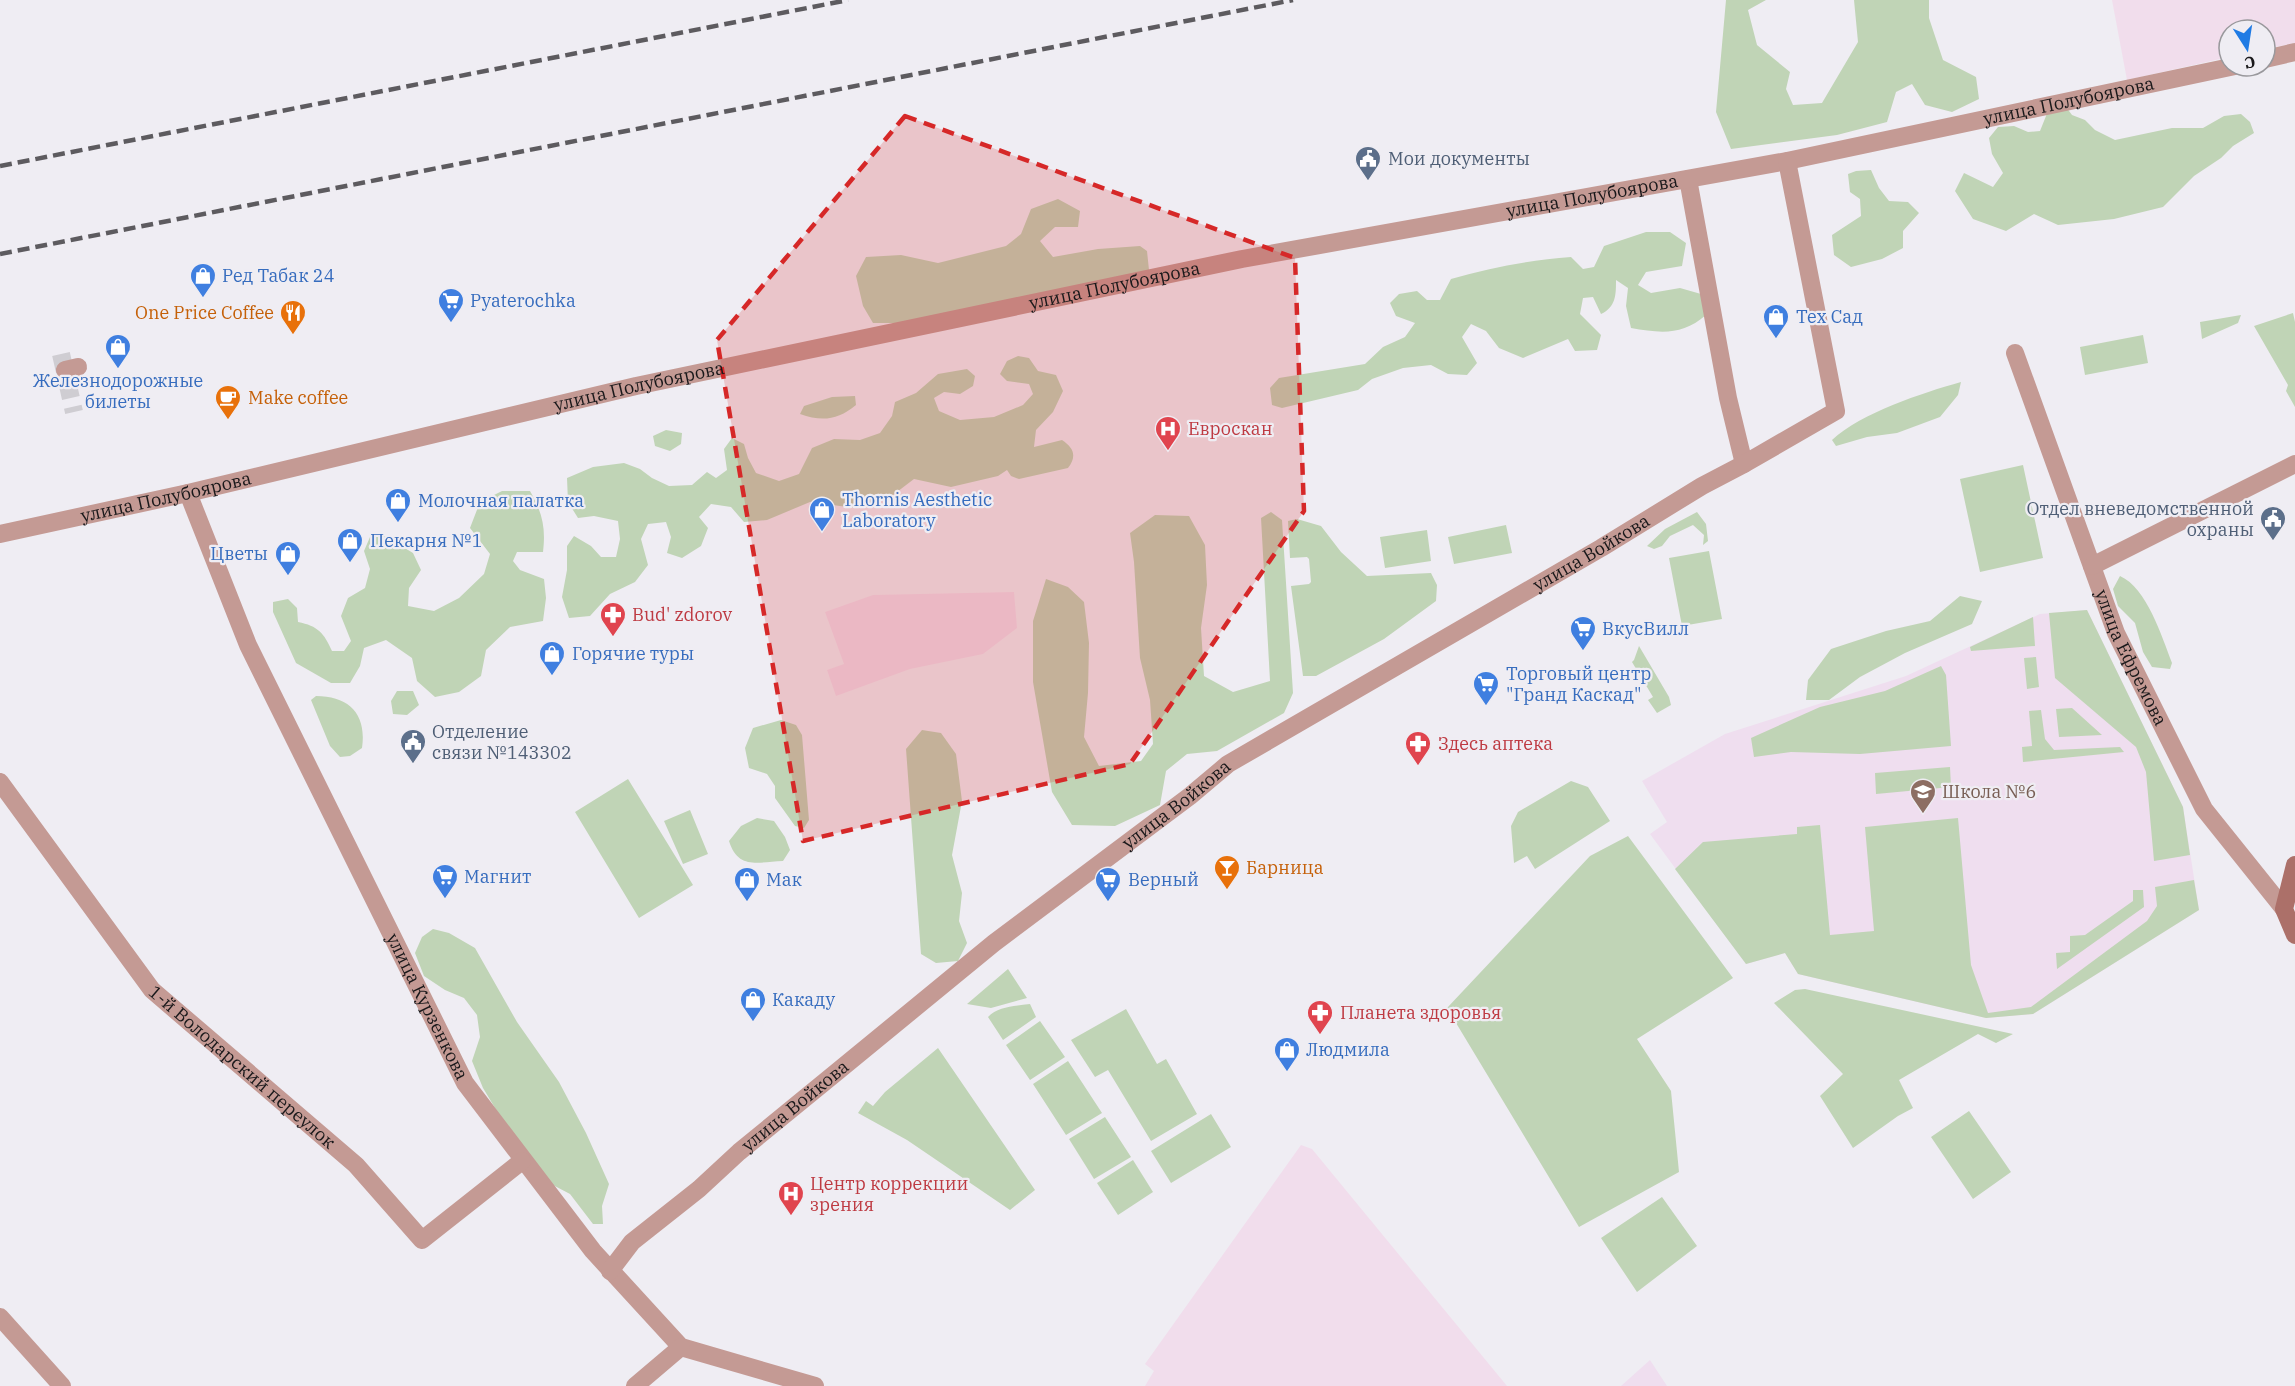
<svg xmlns="http://www.w3.org/2000/svg" width="2295" height="1386" font-family="'IBM Plex Serif',serif">
<style>
.industrial{fill:#f1ddec}
.education{fill:#efdeef}
.green{fill:#c0d4b6}
.lines{fill:none;stroke-linecap:round;stroke-linejoin:round}
.street-tunnel{stroke:#cfcdd2;stroke-width:18;stroke-dasharray:18 9;stroke-linecap:butt}
.street{stroke:#c49a94;stroke-width:18}
.secondary{stroke:#ac7069;stroke-width:18}
.rail{stroke:#5d5b5f;stroke-width:4.5;stroke-dasharray:12 6;stroke-linecap:butt}
.marked{fill:#d62828;fill-opacity:0.2;stroke:#d62828;stroke-width:4.5;stroke-dasharray:12 8;stroke-linejoin:round}
.labels{text-anchor:middle;stroke-width:4.5;stroke-linejoin:round;paint-order:stroke}
.street-label{font-size:18px;fill:#19181a;stroke:#efedf3}
.service-label{font-size:18px;fill:#4e5e75;stroke:#efedf3;text-anchor:start}
.shop-label{font-size:18px;fill:#366cbe;stroke:#efedf3;text-anchor:start}
.food-label{font-size:18px;fill:#c56008;stroke:#efedf3;text-anchor:start}
.health-label{font-size:18px;fill:#be3a42;stroke:#efedf3;text-anchor:start}
.education-label{font-size:18px;fill:#785e54;stroke:#efedf3;text-anchor:start}
</style>
<rect width="100%" height="100%" fill="#efedf3"/>
<path class="industrial" d="M 2112,0 L 2295,0 L 2295,43 L 2265,49 L 2265,30 L 2229,30 L 2229,57 L 2127,80 Z
M 1014,592 L 1017,628 L 983,654 L 910,669 L 836,696 L 827,670 L 844,664 L 825,612 L 873,595 Z
M 1301,1145 L 1312,1149 L 1507,1386 L 1145,1386 L 1154,1371 L 1145,1364 Z"/>
<path class="education" d="M 2087,610 L 2183,807 L 2199,910 L 2033,1014 L 1986,1018 L 1798,974 L 1785,953 L 1746,964 L 1650,834 L 1667,822 L 1642,781 L 1725,734 L 1906,676 L 2040,614 Z
M 1650,1360 L 1667,1386 L 1621,1386 Z"/>
<path class="green" d="M 1726,0 L 1766,0 L 1748,10 L 1757,45 L 1790,72 L 1786,89 L 1793,105 L 1822,103 L 1858,42 L 1854,0 L 1929,0 L 1929,18 L 1943,60 L 1976,77 L 1979,99 L 1952,112 L 1925,105 L 1912,84 L 1896,92 L 1887,122 L 1837,135 L 1731,149 L 1716,112 Z
M 2066,107 L 2072,115 L 2085,120 L 2095,130 L 2115,140 L 2172,128 L 2203,128 L 2224,116 L 2241,114 L 2250,122 L 2254,133 L 2233,146 L 2221,158 L 2194,176 L 2163,207 L 2114,219 L 2058,225 L 2034,214 L 2006,231 L 1973,219 L 1955,191 L 1964,173 L 1993,187 L 2003,173 L 1992,154 L 1989,138 L 1998,127 L 2014,126 L 2028,132 L 2040,131 L 2048,111 Z
M 1871,170 L 1879,188 L 1889,201 L 1908,202 L 1919,213 L 1903,231 L 1903,248 L 1882,259 L 1851,267 L 1834,255 L 1832,235 L 1861,216 L 1860,199 L 1850,192 L 1848,174 L 1856,171 Z
M 1058,199 L 1080,211 L 1078,227 L 1055,227 L 1040,241 L 1053,257 L 1098,249 L 1140,246 L 1147,251 L 1149,270 L 910,323 L 873,323 L 863,306 L 856,276 L 866,257 L 901,255 L 938,263 L 1006,246 L 1021,234 L 1031,209 Z
M 1646,232 L 1670,232 L 1686,243 L 1682,266 L 1646,272 L 1638,285 L 1651,293 L 1680,288 L 1701,294 L 1706,315 C 1682,336 1660,333 1631,328 L 1626,306 L 1628,288 L 1616,280 C 1616,295 1616,307 1601,314 L 1593,297 L 1583,298 L 1580,314 L 1601,335 L 1597,350 L 1575,351 L 1568,339 L 1523,358 L 1499,348 L 1486,331 L 1471,324 L 1462,337 L 1477,363 L 1467,375 L 1448,374 L 1431,365 L 1403,368 L 1372,379 L 1358,390 L 1282,408 L 1272,405 L 1270,388 L 1279,378 L 1365,364 L 1383,347 L 1405,337 L 1415,323 L 1396,316 L 1390,303 L 1399,294 L 1417,291 L 1427,300 L 1440,300 L 1451,279 C 1490,268 1530,260 1571,257 L 1583,269 L 1594,267 L 1604,246 Z
M 2293,313 L 2295,322 L 2295,407 L 2286,391 L 2288,385 L 2254,326 Z
M 2241,315 L 2238,323 L 2202,339 L 2200,322 Z
M 2143,335 L 2148,363 L 2085,375 L 2080,347 Z
M 1018,356 L 1029,358 L 1038,371 L 1056,375 L 1063,391 L 1053,412 L 1036,430 L 1034,447 L 1062,440 C 1074,448 1077,456 1068,468 L 1019,479 L 1011,476 L 1007,470 L 998,476 L 951,487 L 914,479 L 893,495 L 855,508 L 810,502 L 767,520 L 744,522 L 731,507 L 711,504 L 699,517 L 708,528 L 701,546 L 682,558 L 667,553 L 671,537 L 666,522 L 648,524 L 641,539 L 648,565 L 635,582 L 610,594 L 590,616 L 569,618 L 562,597 L 567,570 L 567,546 L 574,536 L 591,546 L 601,557 L 616,557 L 620,539 L 618,521 L 594,516 L 578,518 L 568,502 L 567,478 L 593,467 L 624,463 L 640,469 L 652,478 L 669,486 L 692,485 L 707,472 L 716,478 L 727,470 L 724,449 L 732,438 L 744,444 L 748,458 L 756,473 L 779,481 L 799,474 L 812,448 L 834,439 L 860,440 L 880,433 L 892,416 L 895,402 L 916,393 L 938,374 L 967,369 L 975,376 L 973,386 L 960,394 L 944,392 L 934,398 L 939,411 L 960,420 L 994,417 L 1023,405 L 1033,394 L 1029,384 L 1007,381 L 1000,374 L 1007,361 Z
M 1961,382 L 1958,395 L 1940,417 L 1897,433 L 1867,437 L 1836,446 L 1832,440 C 1861,413 1922,393 1961,382 Z
M 855,396 L 856,405 C 838,420 822,422 800,414 L 804,406 L 832,397 Z
M 666,430 L 682,433 L 681,444 L 670,451 L 655,446 L 653,436 Z
M 2023,465 L 2043,558 L 1980,572 L 1960,479 Z
M 502,491 L 530,491 C 542,512 546,527 543,552 L 517,552 L 513,561 L 520,570 L 544,579 L 546,598 L 543,621 L 510,627 L 486,650 L 481,676 L 459,692 L 435,697 L 417,681 L 412,658 L 386,640 L 364,648 L 360,666 L 350,683 L 331,683 L 296,663 L 273,612 L 273,602 L 288,599 L 297,608 L 298,622 C 318,626 324,633 332,651 L 344,651 L 351,641 L 341,616 L 348,598 L 365,588 L 370,569 L 364,551 L 370,537 L 385,536 L 413,553 L 421,570 L 409,588 L 408,606 L 434,611 L 459,598 L 484,574 L 490,554 L 470,528 L 480,502 Z
M 1271,512 L 1282,520 L 1293,693 L 1284,713 L 1217,751 L 1187,754 L 1166,771 L 1160,805 L 1115,826 L 1072,825 L 1052,792 L 1033,682 L 1033,621 L 1046,579 L 1068,587 L 1084,602 L 1089,643 L 1088,693 L 1084,737 L 1099,766 L 1141,761 L 1153,744 L 1150,700 L 1140,658 L 1134,562 L 1130,533 L 1155,515 L 1189,516 L 1205,545 L 1207,585 L 1201,628 L 1204,676 L 1233,692 L 1270,681 L 1261,518 Z
M 1697,512 L 1706,524 L 1708,541 L 1703,545 L 1704,535 L 1693,525 L 1670,536 L 1662,546 L 1654,549 L 1647,546 L 1665,529 Z
M 1297,519 L 1321,526 L 1341,552 L 1367,576 L 1431,573 L 1437,585 L 1436,601 L 1384,639 L 1316,676 L 1303,676 L 1291,586 L 1309,584 L 1311,582 L 1309,559 L 1307,557 L 1290,558 L 1288,521 Z
M 1506,525 L 1512,553 L 1454,564 L 1448,537 Z
M 1427,530 L 1431,561 L 1385,568 L 1380,537 Z
M 1709,551 L 1722,619 L 1682,626 L 1669,558 Z
M 2120,576 C 2147,588 2162,637 2172,663 L 2170,669 L 2152,667 L 2143,652 L 2135,623 L 2118,606 L 2113,589 Z
M 1960,596 L 1982,601 L 1972,624 L 1905,653 L 1860,677 L 1829,700 L 1806,700 L 1808,680 L 1831,649 L 1886,631 L 1930,621 Z
M 2087,610 L 2183,807 L 2190,855 L 2154,861 L 2146,772 L 2136,747 L 2055,678 L 2049,613 Z
M 2033,617 L 2035,646 L 1971,651 L 1970,647 Z
M 1639,646 L 1669,697 L 1671,705 L 1657,713 L 1648,700 L 1653,697 L 1632,662 L 1634,660 Z
M 2036,657 L 2039,687 L 2027,689 L 2024,658 Z
M 1941,666 L 1946,675 L 1951,746 L 1860,754 L 1791,752 L 1754,757 L 1751,738 L 1820,707 L 1885,691 Z
M 397,691 L 413,691 L 419,705 L 407,715 L 393,714 L 391,701 Z
M 316,696 C 349,696 367,714 362,748 L 350,756 L 340,757 L 330,746 L 311,700 Z
M 2072,708 L 2102,735 L 2059,737 L 2056,709 Z
M 2041,710 L 2045,739 L 2054,750 L 2120,747 L 2124,752 L 2023,762 L 2022,747 L 2032,746 L 2029,711 Z
M 781,720 L 796,725 L 802,735 L 809,820 L 804,828 L 795,826 L 775,798 L 775,786 L 767,774 L 749,768 L 745,748 L 753,728 Z
M 922,730 L 941,733 L 956,754 L 962,801 L 952,855 L 962,893 L 959,921 L 967,943 L 958,961 L 936,963 L 921,954 L 906,749 Z
M 1950,767 L 1951,787 L 1876,794 L 1875,773 Z
M 628,779 L 693,885 L 639,918 L 575,812 Z
M 1571,781 L 1588,787 L 1610,821 L 1535,869 L 1527,856 L 1514,863 L 1511,826 L 1518,812 Z
M 690,810 L 708,854 L 683,864 L 664,821 Z
M 757,818 L 774,821 L 785,837 L 790,850 L 783,861 C 758,862 738,870 729,841 L 741,826 Z
M 1958,818 L 1971,965 L 1988,1013 L 2031,1007 L 2147,921 L 2157,906 L 2155,887 L 2194,880 L 2199,910 L 2033,1014 L 1986,1018 L 1798,974 L 1785,953 L 1746,964 L 1675,869 L 1703,842 L 1797,834 L 1797,827 L 1820,825 L 1830,935 L 1874,931 L 1865,827 Z
M 1628,836 L 1733,978 L 1637,1039 L 1671,1091 L 1679,1172 L 1579,1227 L 1447,1008 L 1590,856 Z
M 2133,890 L 2143,890 L 2144,907 L 2057,969 L 2056,953 L 2070,952 L 2070,936 L 2085,935 L 2133,901 Z
M 433,929 L 449,933 L 475,948 L 517,1022 L 559,1082 L 586,1133 L 609,1184 L 602,1206 L 603,1224 L 593,1224 L 570,1194 L 551,1184 L 515,1141 L 483,1088 L 472,1061 L 480,1037 L 477,1015 L 464,998 L 445,990 L 424,976 L 415,953 L 422,937 Z
M 1008,969 L 1027,998 L 991,1008 L 967,1004 Z
M 1805,989 L 2013,1034 L 1996,1043 L 1978,1034 L 1899,1080 L 1913,1108 L 1898,1116 L 1853,1148 L 1820,1096 L 1843,1074 L 1774,1003 L 1795,990 Z
M 1030,1004 L 1036,1017 L 1003,1040 L 988,1017 C 998,1006 1015,1006 1030,1004 Z
M 1126,1009 L 1157,1064 L 1166,1059 L 1197,1114 L 1151,1141 L 1108,1070 L 1095,1077 L 1071,1040 Z
M 1040,1021 L 1065,1057 L 1030,1080 L 1006,1045 Z
M 938,1048 L 1035,1190 L 1010,1210 L 907,1140 L 858,1113 L 866,1101 L 873,1106 L 885,1092 Z
M 1068,1061 L 1102,1113 L 1066,1135 L 1033,1084 Z
M 1969,1111 L 2011,1172 L 1973,1199 L 1931,1137 Z
M 1211,1114 L 1231,1147 L 1171,1183 L 1151,1151 Z
M 1105,1117 L 1131,1157 L 1094,1179 L 1069,1139 Z
M 1133,1160 L 1153,1192 L 1118,1215 L 1097,1183 Z
M 1662,1197 L 1697,1246 L 1637,1292 L 1601,1238 Z"/>
<g class="lines">
<path class="street-tunnel" d="M 61,354 L 74,412"/>
<g class="street">
<path d="M 2265,59 L 2295,52"/>
<path d="M 1688,179 L 1728,398 L 1744,464"/>
<path id="s1" d="M 2015,353 L 2116,633 L 2204,809 L 2284,909"/>
<path d="M 65,370 L 78,367"/>
<path id="s2" d="M 188,493 L 248,645 L 465,1083 L 593,1251 L 681,1347 L 815,1386"/>
<path id="s3" d="M 0,534 L 188,493 L 636,386 L 1242,259 L 1787,161 L 2235,66"/>
<path d="M 2092,566 L 2295,464"/>
<path id="s4" d="M 0,782 L 152,990 L 356,1165 L 422,1240 L 522,1161"/>
<path id="s5" d="M 610,1271 L 632,1242 L 699,1189 L 739,1152 L 838,1071 L 994,943 L 1190,796 L 1228,764 L 1601,548 L 1702,486 L 1744,464 L 1836,411 L 1787,161"/>
<path d="M 0,1317 L 62,1386"/>
<path d="M 635,1386 L 681,1347"/>
</g>
<path class="secondary" d="M 2295,865 L 2284,909 L 2295,935"/>
<path class="rail" d="M 0,166 L 848,0
M 0,254 L 1293,0"/>
</g>
<path class="marked" d="M 905,116 L 1295,258 L 1304,511 L 1130,764 L 803,841 L 717,340 Z"/>
<defs>
<symbol id="civic-pin" viewBox="-11 -11 22 30"><path d="M0 17L-7.5 6A9.5 9.5 0 1 1 7.5 6Z" fill="#5c6f8a" stroke="#efedf3"/><path d="M-.6-6.5H3V-4.5H.6V-3L4-1V1h2V6H-6V1h2V-1L-.6-3ZM-1.2 2.5V6h2.4V2.5Z" fill="#fff"/></symbol>
<symbol id="shop-pin" viewBox="-11 -11 22 30"><path d="M0 17L-7.5 6A9.5 9.5 0 1 1 7.5 6Z" fill="#3f7fe0" stroke="#efedf3"/><path d="M-5-2.5h2.3a2.7 3.5 0 0 1 5.4 0H5L5.5 6h-11ZM-1.5-2.5h3a1.5 2.3 0 0 0-3 0Z" fill="#fff"/></symbol>
<symbol id="supermarket-pin" viewBox="-11 -11 22 30"><path d="M0 17L-7.5 6A9.5 9.5 0 1 1 7.5 6Z" fill="#3f7fe0" stroke="#efedf3"/><path d="M-6-5.5h2.5l.6 2H6L4.5 2H-2.5L-4.4-4H-6ZM-1.5 3.2a1.3 1.3 0 1 0 .1 0ZM3 3.2a1.3 1.3 0 1 0 .1 0Z" fill="#fff"/></symbol>
<symbol id="restaurant-pin" viewBox="-11 -11 22 30"><path d="M0 17L-7.5 6A9.5 9.5 0 1 1 7.5 6Z" fill="#e8710a" stroke="#efedf3"/><path d="M-5-6h1v4h1v-4h1v4h1v-4h1v5L-1.5 .5V6h-2V.5L-5-1ZM5-6V6H3V1.5H1.5Q1.5-4 5-6Z" fill="#fff"/></symbol>
<symbol id="cafe-pin" viewBox="-11 -11 22 30"><path d="M0 17L-7.5 6A9.5 9.5 0 1 1 7.5 6Z" fill="#e8710a" stroke="#efedf3"/><path d="M-5.5-4.5H6V0H3Q3 3.5 0 3.5H-2.5Q-5.5 3.5-5.5 0ZM3-3.2v2h1.7v-2ZM-6 4.5H4V6H-6Z" fill="#fff"/></symbol>
<symbol id="hospital-pin" viewBox="-11 -11 22 30"><path d="M0 17L-7.5 6A9.5 9.5 0 1 1 7.5 6Z" fill="#e0444e" stroke="#efedf3"/><path d="M-5-5h3v3.5h4V-5h3V5h-3V1.5h-4V5h-3Z" fill="#fff"/></symbol>
<symbol id="pharmacy-pin" viewBox="-11 -11 22 30"><path d="M0 17L-7.5 6A9.5 9.5 0 1 1 7.5 6Z" fill="#e0444e" stroke="#efedf3"/><path d="M-2-6h4v4h4v4h-4v4h-4v-4h-4v-4h4Z" fill="#fff"/></symbol>
<symbol id="school-pin" viewBox="-11 -11 22 30"><path d="M0 17L-7.5 6A9.5 9.5 0 1 1 7.5 6Z" fill="#8d6e63" stroke="#efedf3"/><path d="M0-5L7-2L0 1L-7-2ZM-4 1L0 2.5L4 1V4Q0 6-4 4Z" fill="#fff"/></symbol>
<symbol id="bar-pin" viewBox="-11 -11 22 30"><path d="M0 17L-7.5 6A9.5 9.5 0 1 1 7.5 6Z" fill="#e8710a" stroke="#efedf3"/><path d="M-6-5H6L.8 .8V4.5H3.5V6h-7V4.5H-.8V.8Z" fill="#fff"/></symbol>
</defs>
<g fill-rule="evenodd">
<use href="#civic-pin" x="1353" y="144" width="30" height="40"/>
<use href="#shop-pin" x="188" y="261" width="30" height="40"/>
<use href="#supermarket-pin" x="436" y="286" width="30" height="40"/>
<use href="#restaurant-pin" x="278" y="298" width="30" height="40"/>
<use href="#shop-pin" x="1761" y="302" width="30" height="40"/>
<use href="#shop-pin" x="103" y="332" width="30" height="40"/>
<use href="#cafe-pin" x="213" y="383" width="30" height="40"/>
<use href="#hospital-pin" x="1153" y="414" width="30" height="40"/>
<use href="#shop-pin" x="383" y="486" width="30" height="40"/>
<use href="#shop-pin" x="807" y="495" width="30" height="40"/>
<use href="#civic-pin" x="2258" y="504" width="30" height="40"/>
<use href="#shop-pin" x="335" y="526" width="30" height="40"/>
<use href="#shop-pin" x="273" y="539" width="30" height="40"/>
<use href="#pharmacy-pin" x="598" y="600" width="30" height="40"/>
<use href="#supermarket-pin" x="1568" y="614" width="30" height="40"/>
<use href="#shop-pin" x="537" y="639" width="30" height="40"/>
<use href="#supermarket-pin" x="1471" y="669" width="30" height="40"/>
<use href="#civic-pin" x="398" y="727" width="30" height="40"/>
<use href="#pharmacy-pin" x="1403" y="729" width="30" height="40"/>
<use href="#school-pin" x="1908" y="777" width="30" height="40"/>
<use href="#bar-pin" x="1212" y="853" width="30" height="40"/>
<use href="#supermarket-pin" x="430" y="862" width="30" height="40"/>
<use href="#shop-pin" x="732" y="865" width="30" height="40"/>
<use href="#supermarket-pin" x="1093" y="865" width="30" height="40"/>
<use href="#shop-pin" x="738" y="985" width="30" height="40"/>
<use href="#pharmacy-pin" x="1305" y="998" width="30" height="40"/>
<use href="#shop-pin" x="1272" y="1035" width="30" height="40"/>
<use href="#hospital-pin" x="776" y="1179" width="30" height="40"/>
</g>
<g class="labels">
<g class="street-label">
<text dy="6" stroke="none"><textPath href="#s3" startOffset="2114">улица Полубоярова</textPath></text>
<text dy="6" stroke="none"><textPath href="#s3" startOffset="1628">улица Полубоярова</textPath></text>
<text dy="6" stroke="none"><textPath href="#s3" startOffset="1142">улица Полубоярова</textPath></text>
<text dy="6" stroke="none"><textPath href="#s3" startOffset="656">улица Полубоярова</textPath></text>
<text dy="6" stroke="none"><textPath href="#s3" startOffset="170">улица Полубоярова</textPath></text>
<text dy="6" stroke="none"><textPath href="#s5" startOffset="1221">улица Войкова</textPath></text>
<text dy="6" stroke="none"><textPath href="#s1" startOffset="326">улица Ефремова</textPath></text>
<text dy="6" stroke="none"><textPath href="#s5" startOffset="735">улица Войкова</textPath></text>
<text dy="6" stroke="none"><textPath href="#s2" startOffset="567">улица Курзенкова</textPath></text>
<text dy="6" stroke="none"><textPath href="#s4" startOffset="376">1-й Володарский переулок</textPath></text>
<text dy="6" stroke="none"><textPath href="#s5" startOffset="249">улица Войкова</textPath></text>
</g>
<g class="service-label">
<text x="1388" y="165">Мои документы</text>
<text x="2254" y="515" text-anchor="end">Отдел вневедомственной<tspan x="2254" dy="21">охраны</tspan></text>
<text x="432" y="738">Отделение<tspan x="432" dy="21">связи №143302</tspan></text>
</g>
<g class="shop-label">
<text x="222" y="282">Ред Табак 24</text>
<text x="470" y="307">Pyaterochka</text>
<text x="1796" y="323">Тех Сад</text>
<text x="118" y="387" text-anchor="middle">Железнодорожные<tspan x="118" dy="21">билеты</tspan></text>
<text x="842" y="506">Thornis Aesthetic<tspan x="842" dy="21">Laboratory</tspan></text>
<text x="418" y="507">Молочная палатка</text>
<text x="370" y="547">Пекарня №1</text>
<text x="268" y="560" text-anchor="end">Цветы</text>
<text x="1602" y="635">ВкусВилл</text>
<text x="572" y="660">Горячие туры</text>
<text x="1506" y="680">Торговый центр<tspan x="1506" dy="21">"Гранд Каскад"</tspan></text>
<text x="464" y="883">Магнит</text>
<text x="766" y="886">Мак</text>
<text x="1128" y="886">Верный</text>
<text x="772" y="1006">Какаду</text>
<text x="1306" y="1056">Людмила</text>
</g>
<g class="food-label">
<text x="274" y="319" text-anchor="end">One Price Coffee</text>
<text x="248" y="404">Make coffee</text>
<text x="1246" y="874">Барница</text>
</g>
<g class="health-label">
<text x="1188" y="435">Евроскан</text>
<text x="632" y="621">Bud' zdorov</text>
<text x="1438" y="750">Здесь аптека</text>
<text x="1340" y="1019">Планета здоровья</text>
<text x="810" y="1190">Центр коррекции<tspan x="810" dy="21">зрения</tspan></text>
</g>
<g class="education-label">
<text x="1942" y="798">Школа №6</text>
</g>
</g>
<g transform="translate(2247 48) rotate(168)"><circle r="28" fill="#efedf3" stroke="#99989c" stroke-width="1.5"/>
<path d="M0-4.5L10 22L0 15L-10 22Z" fill="#207be4"/>
<text y="-9" font-size="16" font-weight="bold" text-anchor="middle" fill="#19181a">С</text>
</g>
</svg>
